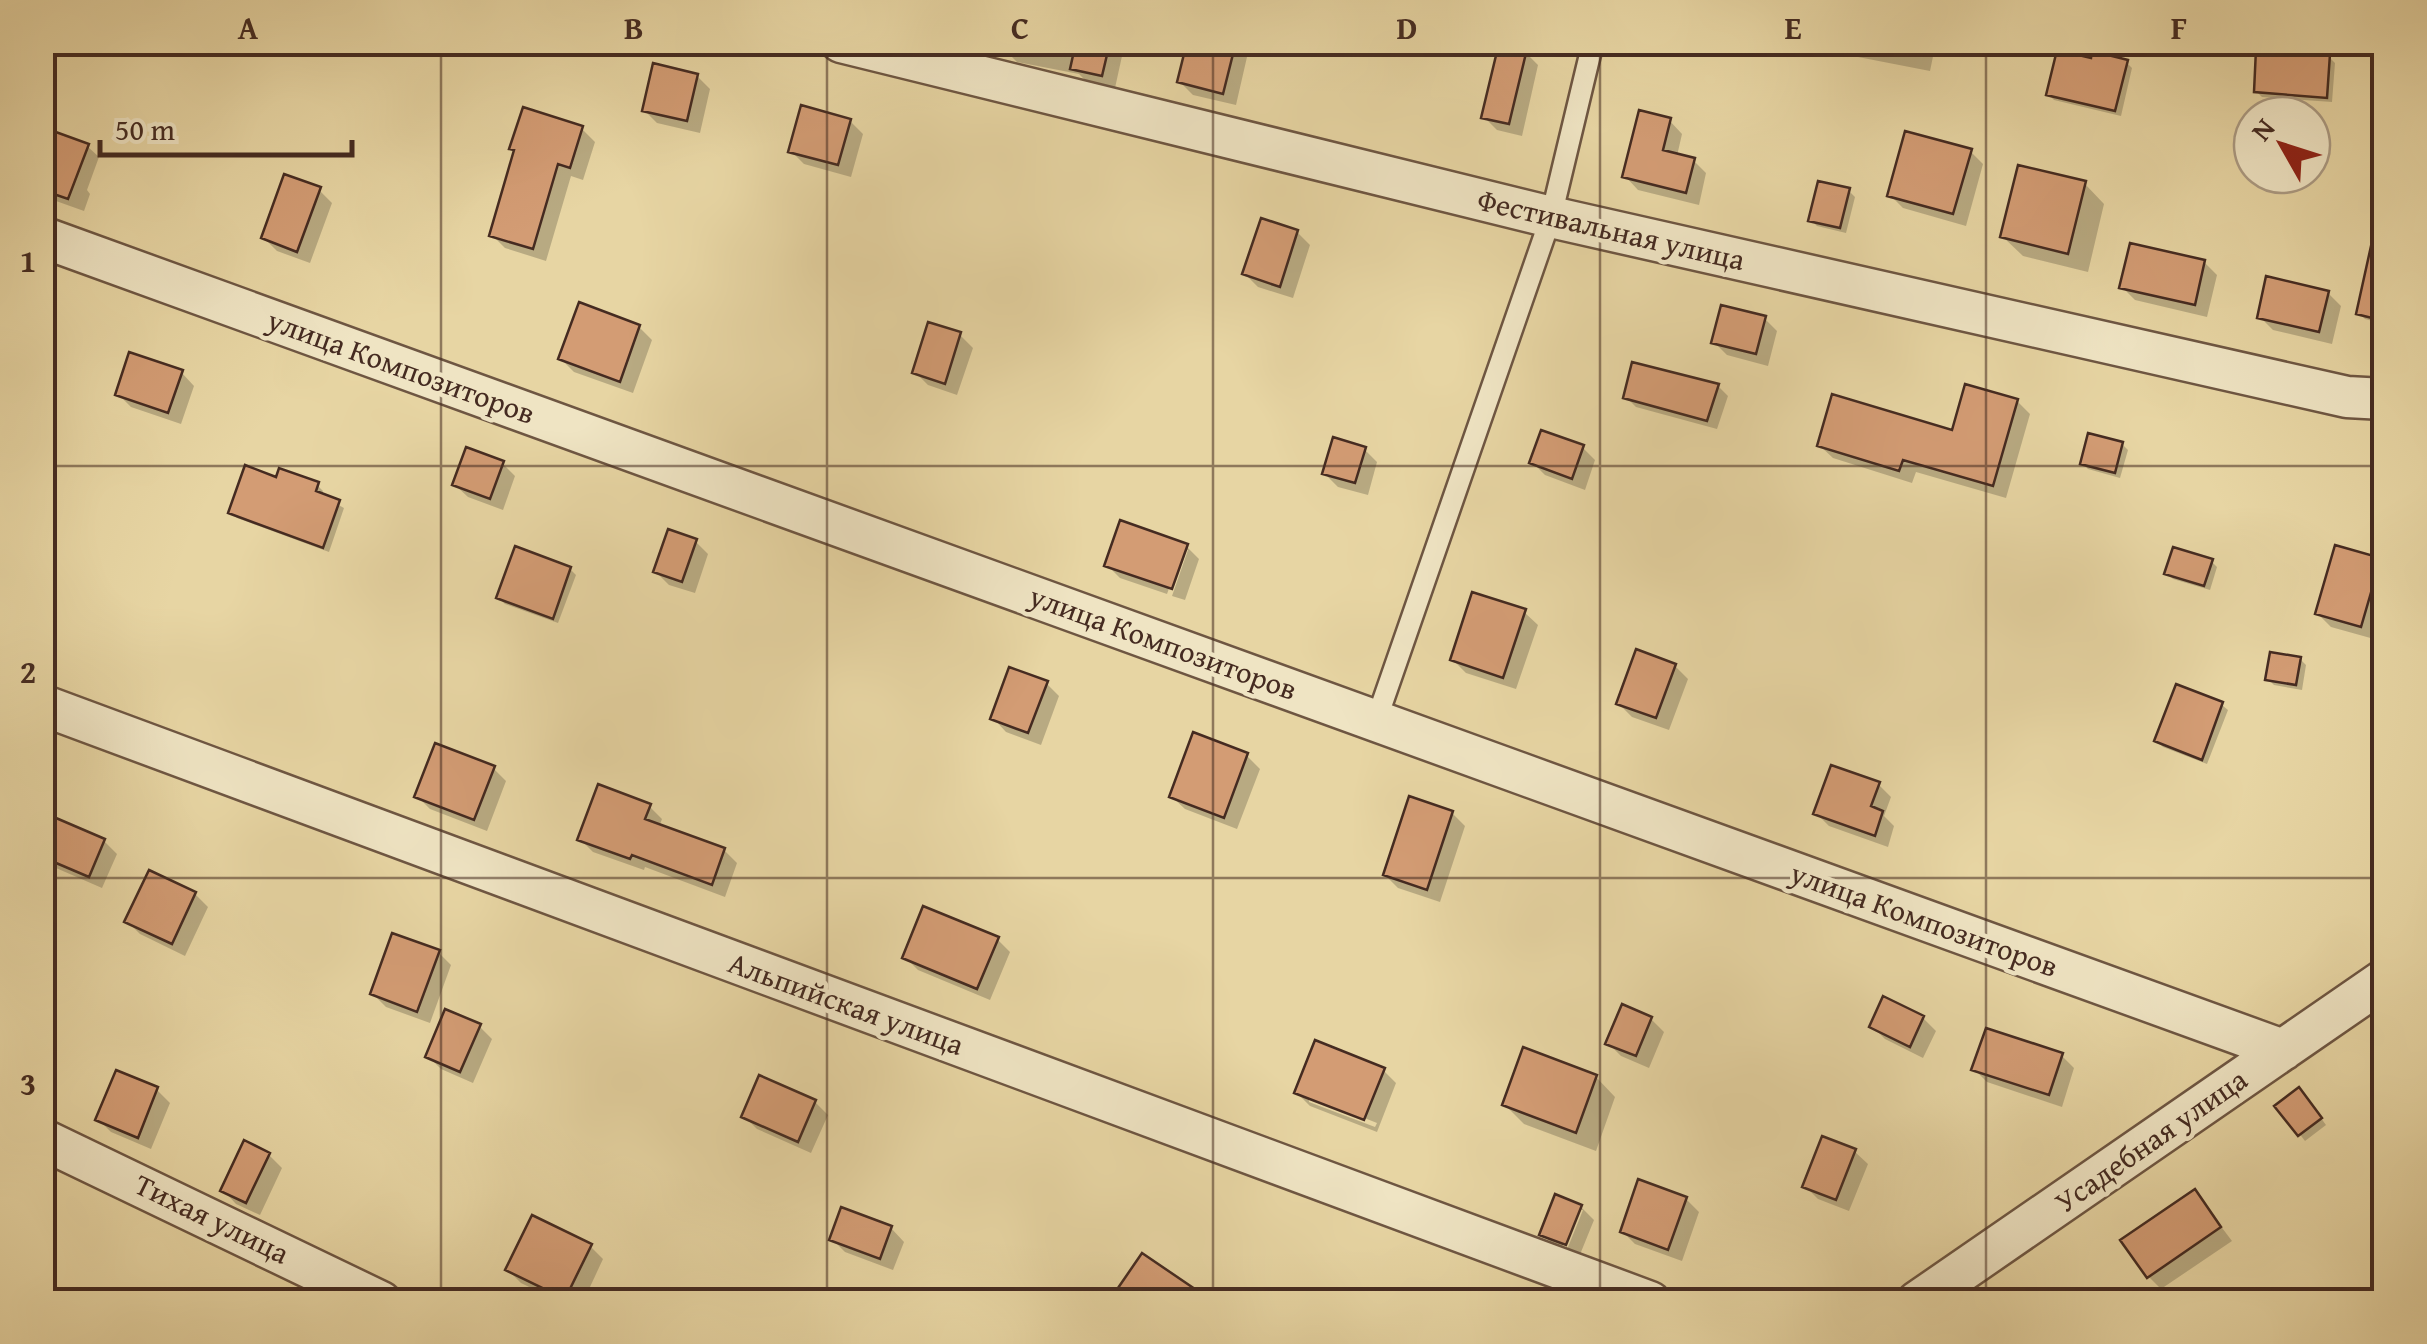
<svg xmlns="http://www.w3.org/2000/svg" width="2427" height="1344" font-family="'Gentium Book Plus',serif">
<style>
.shadow{fill:#0003;fill-rule:evenodd}
.building{fill:#d39c74;stroke:#452b21;stroke-width:2.5}
.lines{fill:none;stroke-linecap:round;stroke-linejoin:round}
.service-casing{stroke:#6e5642;stroke-width:25}
.minor-casing{stroke:#6e5642;stroke-width:45}
.service{stroke:#efe4c3;stroke-width:20}
.minor{stroke:#efe4c3;stroke-width:40}
.grid{fill:none;stroke:#452b21;stroke-width:2.5;stroke-opacity:0.55}
.labels{text-anchor:middle;stroke-width:9;stroke-linejoin:round;paint-order:stroke}
.street-label{font-size:30px;fill:#452b21;stroke:#efe4c3}
.neatline{fill:none;stroke:#452b21;stroke-width:4}
.grid-label{font-size:32px;text-anchor:middle;font-weight:bold;fill:#452b21}
</style>
<rect width="100%" height="100%" fill="#e7d5a3"/>
<filter id="stains"><feTurbulence type="fractalNoise" baseFrequency=".002" numOctaves="4"/><feColorMatrix values="0 0 0 0 .2 0 0 0 0 .09 0 0 0 0 .02 0 0 0 .5 -.17"/></filter>
<radialGradient id="worn" r=".72"><stop offset=".6" stop-color="#630" stop-opacity="0"/><stop offset="1" stop-color="#630" stop-opacity=".3"/></radialGradient>
<path class="shadow" d="M 1005,42 L 1119,42 L 1124,47 L 1115,88 L 1086,81 L 1079,74 L 1017,62 L 1004,49 Z
M 1854,42 L 1936,42 L 1930,71 L 1858,57 L 1852,51 Z
M 1234,44 L 1247,57 L 1236,105 L 1193,95 L 1180,82 Z
M 1525,52 L 1538,65 L 1522,136 L 1497,130 L 1484,117 Z
M 2329,57 L 2335,63 L 2332,102 L 2262,97 L 2256,91 Z
M 2093,61 L 2126,62 L 2132,68 L 2121,116 L 2054,100 L 2048,94 Z
M 697,76 L 710,89 L 700,133 L 657,123 L 644,110 Z
M 1669,120 L 1682,134 L 1677,156 L 1693,160 L 1706,173 L 1699,205 L 1638,190 L 1625,176 Z
M 850,121 L 863,134 L 851,177 L 804,164 L 791,151 Z
M 582,129 L 595,142 L 583,180 L 571,176 L 546,261 L 505,248 L 492,235 L 516,153 L 512,148 Z
M 42,130 L 87,146 L 99,157 L 87,190 L 90,194 L 84,211 L 42,196 Z
M 1970,151 L 1983,164 L 1966,226 L 1903,208 L 1890,195 Z
M 2085,184 L 2104,204 L 2088,272 L 2023,256 L 2003,237 Z
M 319,190 L 332,203 L 310,263 L 277,251 L 264,238 Z
M 1849,191 L 1855,197 L 1846,233 L 1817,226 L 1811,220 Z
M 1297,232 L 1310,245 L 1293,298 L 1258,287 L 1245,274 Z
M 2204,262 L 2217,275 L 2207,317 L 2135,300 L 2122,287 Z
M 2365,285 L 2384,290 L 2384,324 L 2365,319 L 2359,313 Z
M 2328,293 L 2341,306 L 2332,344 L 2273,330 L 2260,317 Z
M 1764,318 L 1777,331 L 1768,366 L 1727,355 L 1714,342 Z
M 639,327 L 652,340 L 633,393 L 574,372 L 561,359 Z
M 960,335 L 973,348 L 957,395 L 928,385 L 915,372 Z
M 181,372 L 194,386 L 181,424 L 131,407 L 118,394 Z
M 1718,386 L 1728,396 L 1717,429 L 1636,407 L 1626,397 Z
M 2017,401 L 2030,414 L 2006,498 L 1916,472 L 1912,483 L 1833,458 L 1819,445 L 1953,433 Z
M 2122,444 L 2128,450 L 2120,478 L 2088,469 L 2082,463 Z
M 1582,447 L 1595,460 L 1585,490 L 1545,475 L 1532,462 Z
M 1364,449 L 1377,462 L 1368,495 L 1338,487 L 1325,474 Z
M 502,463 L 515,476 L 503,510 L 468,497 L 454,484 Z
M 278,480 L 317,485 L 323,491 L 322,496 L 344,508 L 329,552 L 237,518 L 231,512 Z
M 695,541 L 708,554 L 695,593 L 669,585 L 656,572 Z
M 1186,546 L 1199,559 L 1185,600 L 1172,596 L 1188,550 L 1183,550 L 1167,594 L 1120,578 L 1107,565 Z
M 2380,560 L 2384,565 L 2384,602 L 2374,639 L 2331,627 L 2318,614 Z
M 2211,561 L 2217,567 L 2210,590 L 2173,579 L 2167,573 Z
M 570,569 L 576,575 L 558,623 L 505,604 L 499,598 Z
M 1524,612 L 1538,625 L 1516,689 L 1466,673 L 1453,660 Z
M 2300,659 L 2306,665 L 2302,690 L 2274,685 L 2268,679 Z
M 1675,666 L 1688,679 L 1669,730 L 1632,717 L 1619,704 Z
M 1046,683 L 1059,696 L 1041,745 L 1006,732 L 993,718 Z
M 2222,705 L 2228,710 L 2207,764 L 2163,747 L 2157,741 Z
M 1195,736 L 1247,756 L 1260,769 L 1237,829 L 1185,809 L 1171,796 Z
M 493,768 L 506,781 L 487,831 L 430,809 L 417,796 Z
M 1878,784 L 1891,797 L 1884,816 L 1894,826 L 1888,847 L 1829,826 L 1816,813 Z
M 649,806 L 662,819 L 659,827 L 724,850 L 737,863 L 725,897 L 645,867 L 644,870 L 593,852 L 580,839 Z
M 1452,813 L 1465,826 L 1440,902 L 1398,888 L 1385,875 Z
M 104,841 L 117,854 L 102,888 L 56,868 L 43,855 Z
M 195,894 L 208,907 L 185,956 L 140,934 L 127,921 Z
M 997,939 L 1010,952 L 990,1000 L 918,970 L 905,957 Z
M 438,952 L 451,965 L 430,1023 L 386,1007 L 373,994 Z
M 1923,1018 L 1936,1031 L 1923,1058 L 1885,1039 L 1872,1026 Z
M 1651,1019 L 1664,1032 L 1649,1068 L 1621,1056 L 1608,1043 Z
M 479,1026 L 492,1039 L 473,1083 L 441,1069 L 428,1056 Z
M 2061,1055 L 2074,1068 L 2062,1107 L 1987,1082 L 1974,1069 Z
M 1383,1070 L 1396,1083 L 1377,1132 L 1310,1106 L 1297,1093 ZM 1309,1096 L 1377,1123 L 1375,1127 L 1309,1102 Z
M 1596,1077 L 1615,1097 L 1596,1151 L 1524,1124 L 1504,1104 Z
M 2384,1084 L 2384,1118 L 2371,1105 Z
M 157,1090 L 170,1103 L 151,1149 L 111,1132 L 98,1119 Z
M 2305,1096 L 2326,1125 L 2305,1141 L 2278,1106 Z
M 815,1102 L 828,1115 L 811,1153 L 757,1129 L 744,1116 Z
M 1854,1151 L 1868,1164 L 1849,1211 L 1818,1199 L 1805,1186 Z
M 269,1155 L 282,1168 L 260,1215 L 236,1204 L 223,1190 Z
M 2195,1192 L 2232,1241 L 2161,1289 L 2148,1276 Z
M 1686,1199 L 1699,1212 L 1682,1261 L 1635,1244 L 1622,1231 Z
M 1581,1207 L 1594,1220 L 1579,1257 L 1566,1252 L 1583,1210 L 1577,1210 L 1561,1250 L 1542,1235 Z
M 891,1228 L 904,1242 L 893,1270 L 845,1252 L 832,1239 Z
M 590,1246 L 603,1259 L 583,1302 L 560,1302 L 521,1283 L 508,1270 Z"/>
<path class="building" d="M 1076,42 L 1110,42 L 1102,76 L 1070,69 Z
M 1187,42 L 1236,42 L 1223,94 L 1177,82 Z
M 1499,43 L 1527,49 L 1509,124 L 1481,118 Z
M 2256,49 L 2330,54 L 2327,98 L 2254,92 Z
M 2057,50 L 2091,58 L 2092,51 L 2128,60 L 2115,111 L 2046,95 Z
M 653,63 L 698,74 L 687,121 L 642,111 Z
M 801,105 L 851,119 L 838,165 L 788,152 Z
M 523,107 L 583,126 L 570,168 L 558,164 L 533,249 L 489,236 L 514,150 L 509,149 Z
M 1639,110 L 1671,118 L 1663,150 L 1695,158 L 1686,193 L 1622,177 Z
M 42,127 L 89,144 L 68,199 L 42,190 Z
M 1905,131 L 1972,149 L 1953,214 L 1887,196 Z
M 2018,165 L 2086,181 L 2068,254 L 2000,237 Z
M 284,174 L 321,187 L 297,252 L 261,238 Z
M 1818,181 L 1850,188 L 1840,228 L 1808,221 Z
M 1261,218 L 1298,230 L 1280,287 L 1242,274 Z
M 2373,237 L 2384,239 L 2384,321 L 2356,314 Z
M 2130,243 L 2205,260 L 2195,305 L 2119,288 Z
M 2266,276 L 2329,291 L 2319,332 L 2257,318 Z
M 579,302 L 640,325 L 620,382 L 558,359 Z
M 1721,305 L 1766,316 L 1756,354 L 1711,343 Z
M 928,322 L 961,332 L 945,384 L 912,373 Z
M 129,352 L 183,370 L 168,413 L 115,395 Z
M 1632,362 L 1719,384 L 1707,421 L 1623,398 Z
M 1965,384 L 2018,399 L 1993,486 L 1903,460 L 1899,471 L 1817,446 L 1832,394 L 1952,430 Z
M 1541,430 L 1584,445 L 1572,479 L 1529,463 Z
M 2088,433 L 2123,442 L 2115,473 L 2080,464 Z
M 1333,437 L 1366,447 L 1355,483 L 1322,474 Z
M 466,447 L 504,461 L 490,499 L 452,485 Z
M 245,465 L 276,477 L 279,468 L 319,482 L 316,491 L 340,500 L 323,548 L 228,513 Z
M 1120,520 L 1188,544 L 1172,589 L 1104,566 Z
M 668,529 L 697,539 L 682,582 L 653,572 Z
M 2335,545 L 2381,558 L 2361,627 L 2315,614 Z
M 515,546 L 571,567 L 553,619 L 496,598 Z
M 2173,547 L 2213,559 L 2204,586 L 2164,574 Z
M 1472,592 L 1526,609 L 1503,678 L 1450,660 Z
M 1636,649 L 1676,664 L 1656,718 L 1616,704 Z
M 2270,652 L 2301,657 L 2296,685 L 2265,680 Z
M 1009,667 L 1048,681 L 1028,733 L 990,719 Z
M 2176,684 L 2223,702 L 2202,760 L 2154,741 Z
M 1193,732 L 1248,753 L 1224,818 L 1169,797 Z
M 435,743 L 495,766 L 474,820 L 414,797 Z
M 1831,765 L 1880,782 L 1871,806 L 1883,811 L 1875,836 L 1813,814 Z
M 598,784 L 651,804 L 645,819 L 725,848 L 712,885 L 632,855 L 630,859 L 577,840 Z
M 1409,796 L 1453,811 L 1427,890 L 1383,875 Z
M 56,818 L 105,839 L 89,877 L 42,857 Z
M 149,870 L 196,892 L 172,944 L 124,922 Z
M 923,906 L 999,937 L 977,989 L 902,958 Z
M 392,933 L 440,950 L 417,1012 L 370,994 Z
M 1883,996 L 1924,1016 L 1910,1047 L 1869,1027 Z
M 1622,1004 L 1652,1017 L 1636,1056 L 1605,1044 Z
M 445,1009 L 481,1024 L 460,1072 L 425,1057 Z
M 1986,1028 L 2063,1053 L 2049,1095 L 1971,1070 Z
M 1315,1040 L 1385,1068 L 1364,1120 L 1294,1093 Z
M 1523,1047 L 1597,1075 L 1576,1133 L 1502,1105 Z
M 116,1070 L 158,1087 L 138,1138 L 95,1120 Z
M 759,1075 L 816,1100 L 798,1142 L 741,1117 Z
M 2299,1087 L 2322,1118 L 2298,1136 L 2274,1106 Z
M 1822,1136 L 1856,1149 L 1836,1200 L 1802,1187 Z
M 244,1140 L 270,1153 L 246,1203 L 220,1191 Z
M 1638,1179 L 1687,1197 L 1668,1250 L 1620,1232 Z
M 2195,1189 L 2221,1227 L 2147,1278 L 2120,1240 Z
M 1555,1194 L 1582,1205 L 1566,1245 L 1539,1235 Z
M 841,1207 L 892,1226 L 880,1259 L 829,1240 Z
M 532,1215 L 592,1244 L 565,1299 L 505,1270 Z
M 1142,1253 L 1214,1302 L 1138,1302 L 1118,1288 Z"/>
<g class="lines">
<defs>
<path id="service" d="M 1376,721 L 1551,217 L 1593,42"/>
<path id="minor" d="M 841,42 L 1551,217 L 2347,397 L 2384,399
M 42,237 L 2283,1050
M 42,705 L 1650,1302
M 42,1139 L 381,1302
M 1917,1302 L 2384,980"/>
</defs>
<use href="#service" class="service-casing"/>
<use href="#minor" class="minor-casing"/>
<use href="#service" class="service"/>
<use href="#minor" class="minor"/>
</g>
<path class="grid" d="M 441,42 L 441,1302M 827,42 L 827,1302M 1213,42 L 1213,1302M 1600,42 L 1600,1302M 1986,42 L 1986,1302M 42,466 L 2384,466M 42,878 L 2384,878"/>
<g class="labels">
<g class="street-label">
<text transform="translate(1611 230) rotate(13)" y="10">Фестивальная улица</text>
<text transform="translate(401 367) rotate(20)" y="10">улица Композиторов</text>
<text transform="translate(1163 643) rotate(20)" y="10">улица Композиторов</text>
<text transform="translate(1924 920) rotate(20)" y="10">улица Композиторов</text>
<text transform="translate(846 1004) rotate(20)" y="10">Альпийская улица</text>
<text transform="translate(2151 1141) rotate(-35)" y="10">Усадебная улица</text>
<text transform="translate(212 1219) rotate(26)" y="10">Тихая улица</text>
</g>
</g>
<rect width="2427" height="1344" fill="none" stroke="#e7d5a3" stroke-width="110"/>
<g transform="translate(2282 145) rotate(309)"><circle r="48" fill="#efe4c3" stroke="#ab9a82" stroke-width="2.5"/>
<path d="M0-8L18 38L0 25L-18 38Z" fill="#8f2418"/>
<text y="-15" font-size="28" font-weight="bold" text-anchor="middle" fill="#452b21">N</text>
</g>
<path d="M100 140v15h252v-15" fill="none" stroke="#452b21" stroke-width="5"/>
<text x="115" y="140" font-size="30" fill="#452b21" stroke="#efe4c3" stroke-width="8" paint-order="stroke">50 m</text>
<rect x="55" y="55" width="2317" height="1234" class="neatline"/>
<g class="grid-label">
<text x="248" y="39">A</text>
<text x="634" y="39">B</text>
<text x="1020" y="39">C</text>
<text x="1407" y="39">D</text>
<text x="1793" y="39">E</text>
<text x="2179" y="39">F</text>
<text x="28" y="272">1</text>
<text x="28" y="683">2</text>
<text x="28" y="1095">3</text>
</g>
<rect width="100%" height="100%" filter="url(#stains)"/>
<rect width="100%" height="100%" fill="url(#worn)"/>
</svg>
